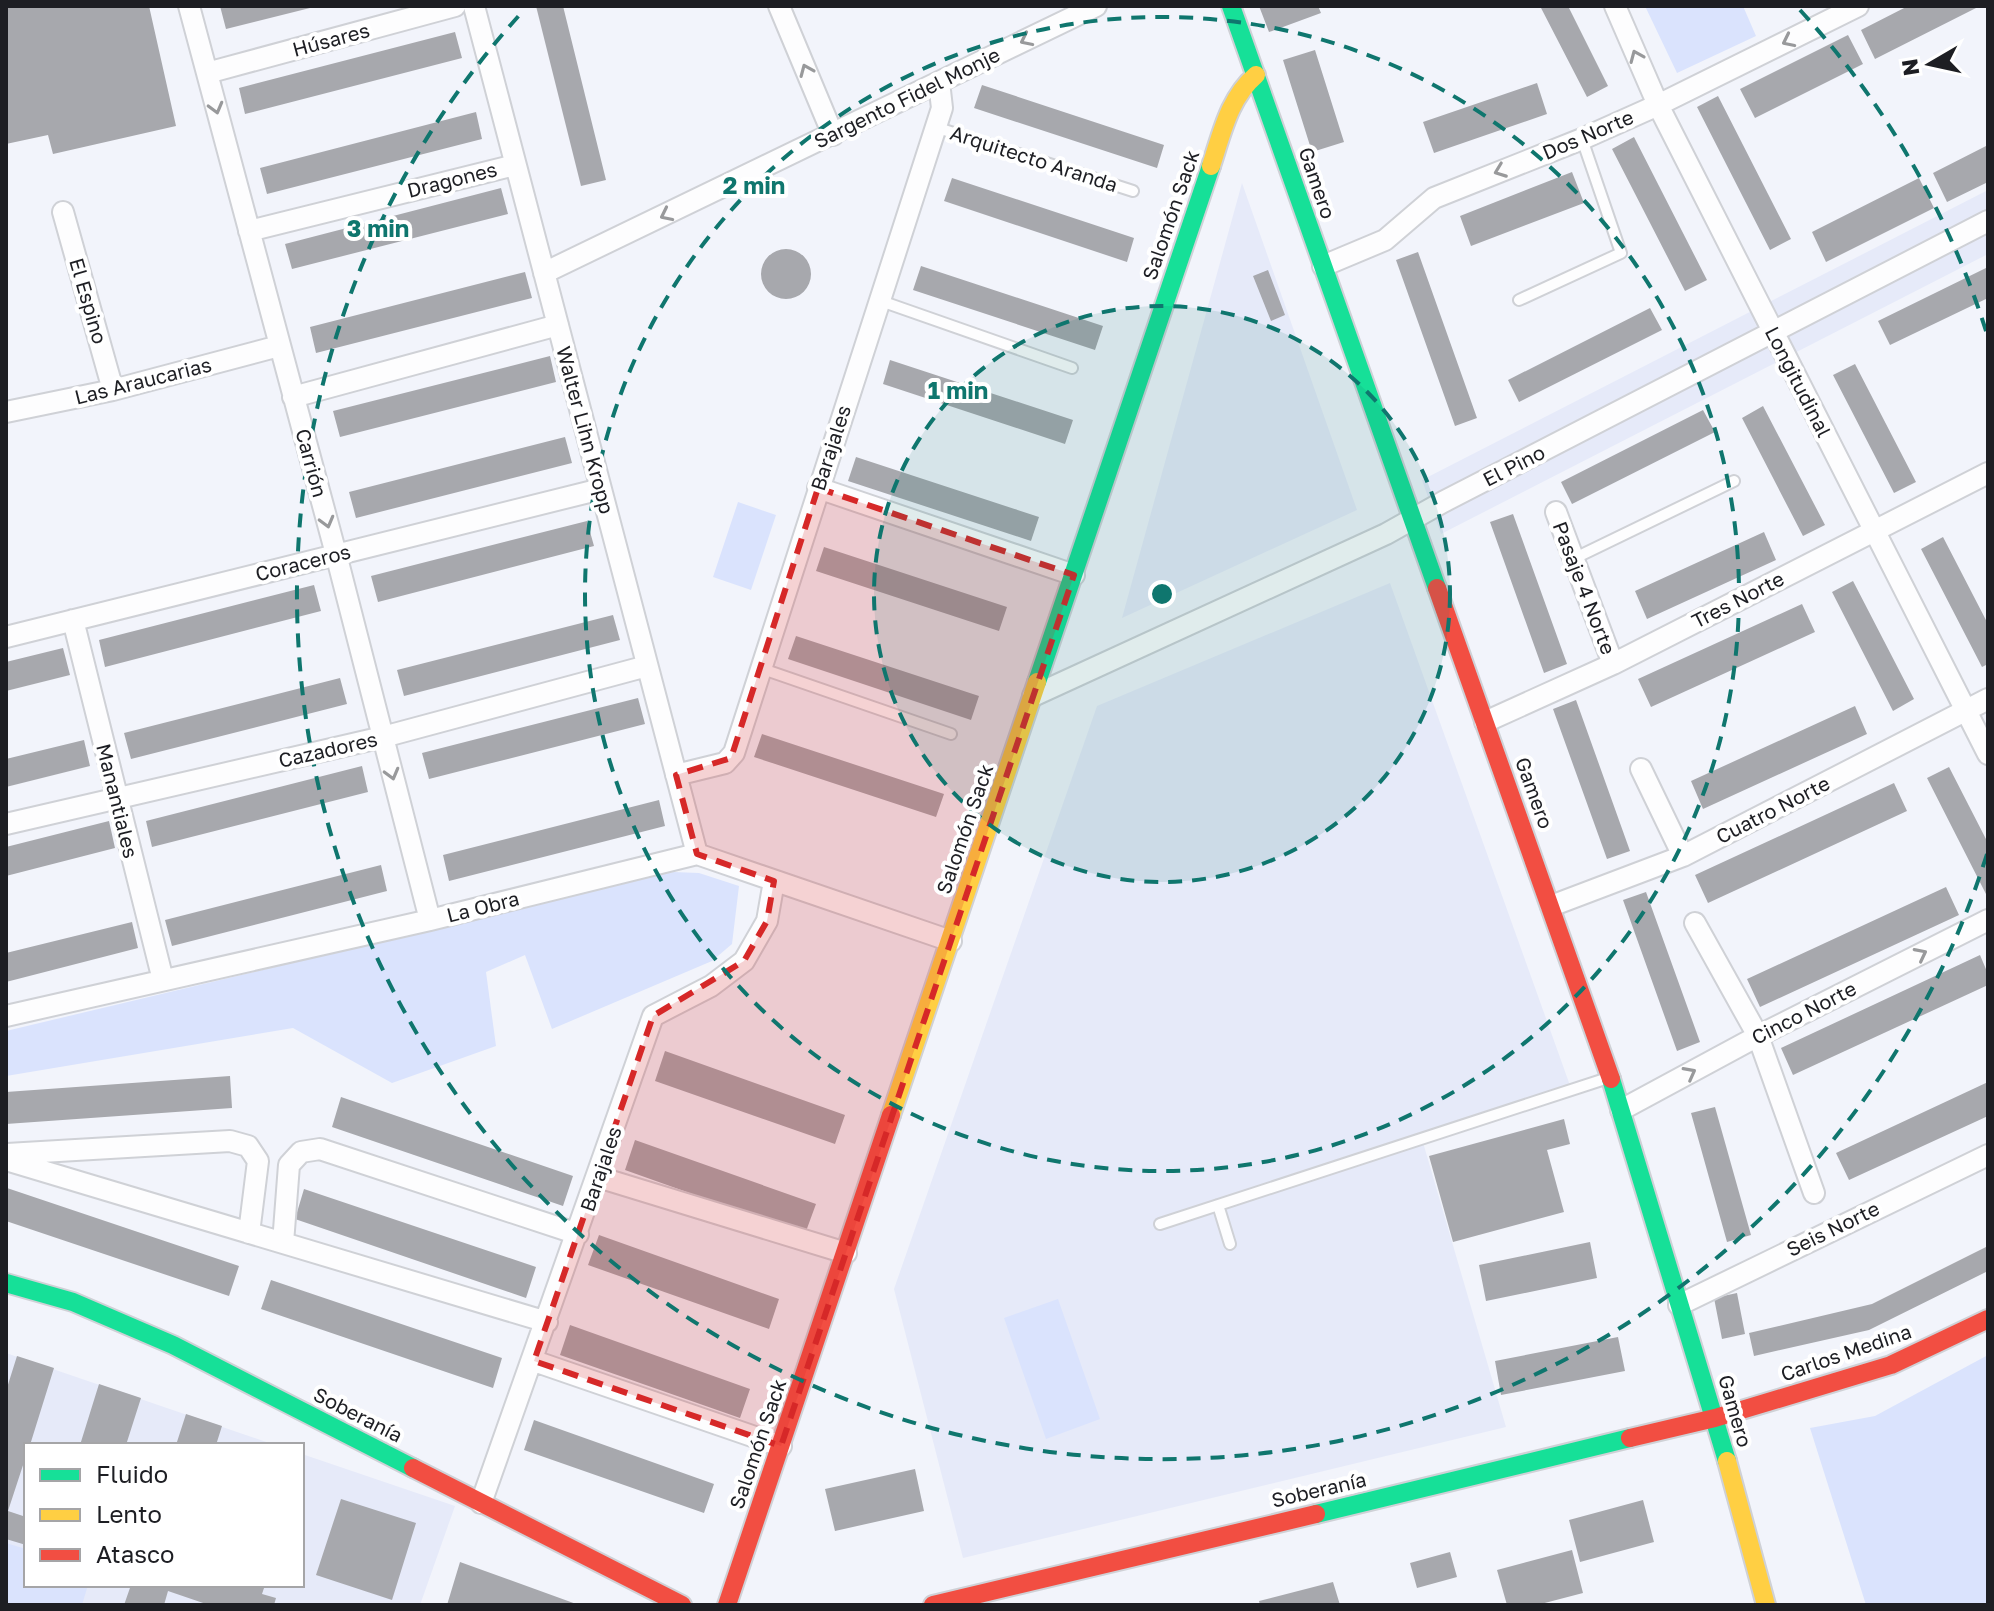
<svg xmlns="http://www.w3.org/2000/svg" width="1994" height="1611" font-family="'Golos Text',sans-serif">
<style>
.built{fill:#e6eaf9}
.green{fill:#dae3fd}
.building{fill:#a7a8ad}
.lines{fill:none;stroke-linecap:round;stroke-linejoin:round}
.lane-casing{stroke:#cfd1d6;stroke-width:14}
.street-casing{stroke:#cfd1d6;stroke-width:24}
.fast-casing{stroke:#cfd1d6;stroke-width:22}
.slow-casing{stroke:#cfd1d6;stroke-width:22}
.jam-casing{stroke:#cfd1d6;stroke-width:22}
.lane{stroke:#fdfdfe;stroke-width:10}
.street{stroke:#fdfdfe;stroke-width:20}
.fast{stroke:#16e098;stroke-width:18}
.slow{stroke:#ffcf43;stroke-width:18}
.jam{stroke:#f24e42;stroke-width:18}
.oneway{stroke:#98999b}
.marked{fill:#d62828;fill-opacity:0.2;stroke:#d62828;stroke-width:6;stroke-dasharray:16 10;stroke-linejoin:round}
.ring{fill:none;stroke:#0f766e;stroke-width:4;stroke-dasharray:14 10}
.labels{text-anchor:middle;stroke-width:8;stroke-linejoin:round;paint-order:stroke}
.street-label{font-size:20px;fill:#1d1e23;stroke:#fff}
.centre{fill:#0f766e;stroke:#fff;stroke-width:4}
.ring-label{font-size:24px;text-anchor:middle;font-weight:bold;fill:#0f766e;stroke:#fff;stroke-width:8;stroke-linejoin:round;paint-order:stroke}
</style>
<rect width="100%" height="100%" fill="#f2f4fb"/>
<path class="built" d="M 1242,183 L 1357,510 L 1122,618 Z
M 1988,190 L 1988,254 L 1441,534 L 1422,480 Z
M 1390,583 L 1572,1091 L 1422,1139 L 1506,1427 L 963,1558 L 894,1289 L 1097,706 Z
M 6,1353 L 275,1445 L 26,1445 L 26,1585 L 302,1585 L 302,1454 L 455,1506 L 420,1605 L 6,1605 Z"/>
<path class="green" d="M 1645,6 L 1743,6 L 1756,36 L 1677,73 Z
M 738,502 L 776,515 L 751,590 L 713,577 Z
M 673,872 L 699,873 L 739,886 L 732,944 L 712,961 L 552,1029 L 525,955 L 486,972 L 496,1046 L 392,1083 L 293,1028 L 6,1076 L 6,1031 Z
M 1058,1299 L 1100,1419 L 1046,1439 L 1004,1318 Z
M 1988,1355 L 1988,1605 L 1866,1605 L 1810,1428 L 1875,1416 Z
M 6,1543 L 26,1549 L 26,1585 L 88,1585 L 82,1605 L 6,1605 Z"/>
<path class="building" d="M 6,6 L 149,6 L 176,126 L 53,154 L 48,135 L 6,144 Z
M 220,6 L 314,6 L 314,7 L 226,29 Z
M 536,6 L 563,6 L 606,180 L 581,186 Z
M 1259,6 L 1318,6 L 1321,13 L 1269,32 Z
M 1540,6 L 1568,6 L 1608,86 L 1587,97 Z
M 1908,6 L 1980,6 L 1875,59 L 1861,30 Z
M 455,32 L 462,58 L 245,114 L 239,88 Z
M 1848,35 L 1863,64 L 1755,118 L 1740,89 Z
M 1315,50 L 1344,142 L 1312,152 L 1283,60 Z
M 1537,83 L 1547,114 L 1434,153 L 1423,122 Z
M 982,85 L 1164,145 L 1157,168 L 974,108 Z
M 1718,96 L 1791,239 L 1770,250 L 1697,107 Z
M 476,112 L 482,139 L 267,194 L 260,168 Z
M 1634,137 L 1707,280 L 1685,291 L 1612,149 Z
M 1988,145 L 1988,182 L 1947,202 L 1933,173 Z
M 1572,172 L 1584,203 L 1471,246 L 1460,216 Z
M 952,178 L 1134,238 L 1127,262 L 944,201 Z
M 1919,178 L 1934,208 L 1826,262 L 1812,232 Z
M 501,188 L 508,214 L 292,269 L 285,244 Z
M761 274a25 25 0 1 1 50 0a25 25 0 1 1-50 0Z
M 1418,252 L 1477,418 L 1455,426 L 1396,260 Z
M 921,266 L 1103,326 L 1095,350 L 913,290 Z
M 1988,267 L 1988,298 L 1890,345 L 1878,321 Z
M 1268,270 L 1285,315 L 1271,321 L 1253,276 Z
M 525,272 L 532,298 L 316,353 L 310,327 Z
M 1650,308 L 1662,330 L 1519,402 L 1508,380 Z
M 550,356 L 556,382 L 340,437 L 333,411 Z
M 890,360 L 1073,420 L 1065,444 L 883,384 Z
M 1855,364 L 1916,482 L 1894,493 L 1833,375 Z
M 1763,406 L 1825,525 L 1803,536 L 1742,418 Z
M 1703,410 L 1715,432 L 1572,504 L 1561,482 Z
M 565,437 L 572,463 L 356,518 L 349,492 Z
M 856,457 L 1039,517 L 1031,541 L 848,481 Z
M 1513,514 L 1567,664 L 1544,673 L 1490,522 Z
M 587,521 L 594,546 L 378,602 L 371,576 Z
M 1764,532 L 1776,560 L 1647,619 L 1635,591 Z
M 1943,537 L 1988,624 L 1988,664 L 1982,667 L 1921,549 Z
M 824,547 L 1007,607 L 999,631 L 816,571 Z
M 1853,581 L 1914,699 L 1893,711 L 1832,592 Z
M 314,585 L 321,611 L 105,667 L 99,640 Z
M 1802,604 L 1815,632 L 1651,707 L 1638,679 Z
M 613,615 L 620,640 L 404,696 L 397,670 Z
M 796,636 L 979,696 L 971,720 L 788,659 Z
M 63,648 L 70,675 L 6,691 L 6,662 Z
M 340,678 L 347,704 L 131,759 L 124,733 Z
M 638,698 L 645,724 L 429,779 L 422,753 Z
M 1576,700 L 1630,851 L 1607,859 L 1553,709 Z
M 1855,706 L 1867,734 L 1703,809 L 1691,781 Z
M 762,734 L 944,794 L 936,817 L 754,757 Z
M 84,740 L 90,766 L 6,787 L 6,759 Z
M 362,766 L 368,792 L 152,847 L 146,821 Z
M 1949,767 L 1988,843 L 1988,898 L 1927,778 Z
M 1894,783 L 1907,811 L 1708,903 L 1695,875 Z
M 659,800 L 665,826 L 449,881 L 443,855 Z
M 109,821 L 115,848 L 6,876 L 6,847 Z
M 381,865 L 387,891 L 172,946 L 165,920 Z
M 1946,887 L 1959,915 L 1760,1007 L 1747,979 Z
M 1646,892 L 1700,1042 L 1677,1051 L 1623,900 Z
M 132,922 L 138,948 L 6,982 L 6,953 Z
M 1980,955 L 1988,974 L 1988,985 L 1793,1075 L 1781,1048 Z
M 665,1051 L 845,1115 L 835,1144 L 655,1081 Z
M 230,1076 L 232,1108 L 6,1124 L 6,1092 Z
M 1988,1082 L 1988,1116 L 1849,1180 L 1836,1153 Z
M 341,1097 L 573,1176 L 563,1206 L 332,1127 Z
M 1715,1107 L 1751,1235 L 1727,1242 L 1691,1113 Z
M 1564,1119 L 1570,1144 L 1547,1150 L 1564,1212 L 1453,1242 L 1429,1156 Z
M 635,1140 L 816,1204 L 805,1234 L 625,1170 Z
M 7,1188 L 239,1266 L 229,1296 L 6,1221 Z
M 304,1189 L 536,1267 L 526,1298 L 295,1219 Z
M 599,1235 L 779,1299 L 769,1329 L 588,1265 Z
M 1590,1242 L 1597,1278 L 1486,1301 L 1479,1265 Z
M 1988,1246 L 1988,1271 L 1869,1330 L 1754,1356 L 1749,1333 L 1872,1304 Z
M 271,1280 L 502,1358 L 493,1388 L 261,1309 Z
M 1737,1293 L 1745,1334 L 1722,1339 L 1714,1298 Z
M 570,1325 L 750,1389 L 740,1418 L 560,1355 Z
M 1618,1337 L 1625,1371 L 1501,1395 L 1495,1361 Z
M 17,1356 L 54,1368 L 30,1445 L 26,1445 L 26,1456 L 8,1511 L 26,1517 L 26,1545 L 6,1539 L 6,1391 Z
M 99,1384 L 141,1398 L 126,1445 L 80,1445 Z
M 186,1414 L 222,1426 L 216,1445 L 176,1445 Z
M 534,1420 L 714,1484 L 704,1513 L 524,1450 Z
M 915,1469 L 924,1511 L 835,1531 L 825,1489 Z
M 341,1499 L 416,1523 L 392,1600 L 316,1575 Z
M 1643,1500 L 1654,1542 L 1580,1562 L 1569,1520 Z
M 1572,1550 L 1583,1593 L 1537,1605 L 1507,1605 L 1497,1570 Z
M 1450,1552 L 1457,1577 L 1417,1588 L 1410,1563 Z
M 460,1562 L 579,1605 L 447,1605 Z
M 1333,1582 L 1340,1605 L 1260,1605 L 1259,1601 Z
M 131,1585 L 265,1585 L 262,1594 L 276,1598 L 274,1605 L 209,1605 L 168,1591 L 164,1605 L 124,1605 Z"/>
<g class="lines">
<defs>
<path id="lane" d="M 935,127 L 1133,191
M 878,300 L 1072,368
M 1519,300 L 1621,253 L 1582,139
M 1573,559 L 1734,481
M 760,668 L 951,734
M 1218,1205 L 1230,1244
M 1160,1224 L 1608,1078"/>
<path id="street" d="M 189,6 L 336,554 L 430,920
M 474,6 L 697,854
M 779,6 L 833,135
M 1615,6 L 1658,105 L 1988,754
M 207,73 L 455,6
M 63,212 L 113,390
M 249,231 L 515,165
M 1323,266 L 1385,240 L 1434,198 L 1582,139 L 1658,105 L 1858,6
M 544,273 L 1096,6
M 293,397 L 558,325
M 6,412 L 113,390 L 279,346
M 818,488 L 1074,575
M 1556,512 L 1613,664
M 73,620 L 163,980
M 6,637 L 601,489
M 1033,696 L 1386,534 L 1443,502 L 1988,221
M 1485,722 L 1613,664 L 1988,473
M 1641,769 L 1683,856
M 676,775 L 725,763 L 734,753 L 942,108 L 939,82
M 6,824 L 383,737 L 647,666
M 1551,906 L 1683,856 L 1988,699
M 1695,923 L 1758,1036 L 1814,1193
M 6,1016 L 430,920 L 697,854 L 951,941
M 1621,1110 L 1758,1036 L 1988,920
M 7,1154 L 230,1141 L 248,1146 L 258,1161 L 249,1233
M 6,1160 L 547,1322
M 598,1177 L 846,1253
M 283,1243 L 289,1165 L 301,1152 L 320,1149 L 578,1234
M 1679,1305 L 1988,1155
M 534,1361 L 781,1446
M 481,1503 L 653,1016 L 711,986 L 744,961 L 767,921 L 774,881"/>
<path id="fast" d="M 1231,6 L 1437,588
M 1037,682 L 1211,166
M 1611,1079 L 1727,1461
M 6,1283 L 73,1302 L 173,1345 L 413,1468
M 1316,1514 L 1630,1438"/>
<path id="slow" d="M 1211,166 C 1222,133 1229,98 1256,75
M 891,1115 L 1037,682
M 1727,1461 L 1766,1605"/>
<path id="jam" d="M 1437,588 L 1611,1079
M 1630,1438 L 1715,1418 L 1891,1365 L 1988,1319
M 413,1468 L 682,1605
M 727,1605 L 891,1115
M 933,1605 L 1316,1514"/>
</defs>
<use href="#lane" class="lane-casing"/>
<use href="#street" class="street-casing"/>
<use href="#fast" class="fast-casing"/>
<use href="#slow" class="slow-casing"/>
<use href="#jam" class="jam-casing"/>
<use href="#lane" class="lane"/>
<use href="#street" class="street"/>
<use href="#fast" class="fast"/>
<use href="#slow" class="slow"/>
<use href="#jam" class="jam"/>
</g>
<defs><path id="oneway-chevron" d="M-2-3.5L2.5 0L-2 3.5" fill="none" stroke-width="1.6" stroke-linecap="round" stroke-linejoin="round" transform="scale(2)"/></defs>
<g class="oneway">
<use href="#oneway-chevron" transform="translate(1026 40) rotate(154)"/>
<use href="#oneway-chevron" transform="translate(1788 41) rotate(154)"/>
<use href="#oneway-chevron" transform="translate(1636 56) rotate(-113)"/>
<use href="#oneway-chevron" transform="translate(806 70) rotate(-113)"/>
<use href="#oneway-chevron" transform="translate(216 108) rotate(75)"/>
<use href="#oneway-chevron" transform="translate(1500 171) rotate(159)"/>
<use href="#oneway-chevron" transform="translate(666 215) rotate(154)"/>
<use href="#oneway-chevron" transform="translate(327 522) rotate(75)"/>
<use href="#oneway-chevron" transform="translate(392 774) rotate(75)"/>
<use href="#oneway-chevron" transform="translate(1921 954) rotate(-27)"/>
<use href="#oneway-chevron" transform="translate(1690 1073) rotate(-28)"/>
</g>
<path class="marked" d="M 818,488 L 1074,575 L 781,1446 L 534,1361 L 653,1016 L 744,961 L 767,921 L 774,881 L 697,854 L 676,775 L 731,758 Z"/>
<circle cx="1162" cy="594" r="288" fill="#0f766e" fill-opacity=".12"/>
<g class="ring">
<circle cx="1162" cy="594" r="288"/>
<circle cx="1162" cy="594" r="577"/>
<path d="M1987 854A865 865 0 1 1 524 10M1800 10A865 865 0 0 1 1987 334"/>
</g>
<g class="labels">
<g class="street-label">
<text transform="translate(331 40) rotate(-15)" y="7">Húsares</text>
<text transform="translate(907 98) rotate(-26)" y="7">Sargento Fidel Monje</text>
<text transform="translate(1588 135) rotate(-23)" y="7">Dos Norte</text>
<text transform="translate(1034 159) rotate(18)" y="7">Arquitecto Aranda</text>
<text transform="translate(452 180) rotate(-14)" y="7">Dragones</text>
<text transform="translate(1317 183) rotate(71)" y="7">Gamero</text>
<text transform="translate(1171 215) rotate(-71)" y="7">Salomón Sack</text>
<text transform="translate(88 301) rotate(74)" y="7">El Espino</text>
<text transform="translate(143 381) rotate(-14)" y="7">Las Araucarias</text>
<text transform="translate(1798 382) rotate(63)" y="7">Longitudinal</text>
<text transform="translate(585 430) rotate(75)" y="7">Walter Lihn Kropp</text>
<text transform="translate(831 448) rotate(-72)" y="7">Barajales</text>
<text transform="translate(311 463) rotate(75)" y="7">Carrión</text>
<text transform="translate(1514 466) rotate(-27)" y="7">El Pino</text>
<text transform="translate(303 563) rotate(-14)" y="7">Coraceros</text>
<text transform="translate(1584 588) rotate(69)" y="7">Pasaje 4 Norte</text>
<text transform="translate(1738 600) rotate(-27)" y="7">Tres Norte</text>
<text transform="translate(328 750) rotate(-13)" y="7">Cazadores</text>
<text transform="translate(1534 793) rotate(70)" y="7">Gamero</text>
<text transform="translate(117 801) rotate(76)" y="7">Manantiales</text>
<text transform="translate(1773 810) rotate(-27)" y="7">Cuatro Norte</text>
<text transform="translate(965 829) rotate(-71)" y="7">Salomón Sack</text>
<text transform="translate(483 907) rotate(-14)" y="7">La Obra</text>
<text transform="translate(1804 1013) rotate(-27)" y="7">Cinco Norte</text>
<text transform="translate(601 1169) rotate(-71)" y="7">Barajales</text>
<text transform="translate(1833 1229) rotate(-26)" y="7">Seis Norte</text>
<text transform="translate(1846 1353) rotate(-19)" y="7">Carlos Medina</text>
<text transform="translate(1735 1411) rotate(74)" y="7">Gamero</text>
<text transform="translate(358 1415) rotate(27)" y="7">Soberanía</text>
<text transform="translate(758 1444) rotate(-71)" y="7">Salomón Sack</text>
<text transform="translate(1319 1490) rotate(-13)" y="7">Soberanía</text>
</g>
</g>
<circle cx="1162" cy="594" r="12" class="centre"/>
<g class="ring-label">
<text x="754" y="194">2 min</text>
<text x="378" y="237">3 min</text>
<text x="958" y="399">1 min</text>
</g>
<rect width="1994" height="1611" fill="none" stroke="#1d1e23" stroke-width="16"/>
<rect x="24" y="1443" width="280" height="144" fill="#ffffff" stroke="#a5a5a7" stroke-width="2"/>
<rect x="40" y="1469" width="40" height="12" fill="#16e098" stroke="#a5a5a7" stroke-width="2"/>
<text x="96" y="1483" font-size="24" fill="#1d1e23">Fluido</text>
<rect x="40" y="1509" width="40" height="12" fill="#ffcf43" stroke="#a5a5a7" stroke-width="2"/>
<text x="96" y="1523" font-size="24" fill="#1d1e23">Lento</text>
<rect x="40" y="1549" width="40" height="12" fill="#f24e42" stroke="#a5a5a7" stroke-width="2"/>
<text x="96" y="1563" font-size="24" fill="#1d1e23">Atasco</text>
<g transform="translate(1930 64) rotate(261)" stroke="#ffffff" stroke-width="6" paint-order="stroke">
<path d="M0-6L14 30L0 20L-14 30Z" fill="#1d1e23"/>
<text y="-12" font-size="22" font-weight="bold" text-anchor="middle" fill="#1d1e23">N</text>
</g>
</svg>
